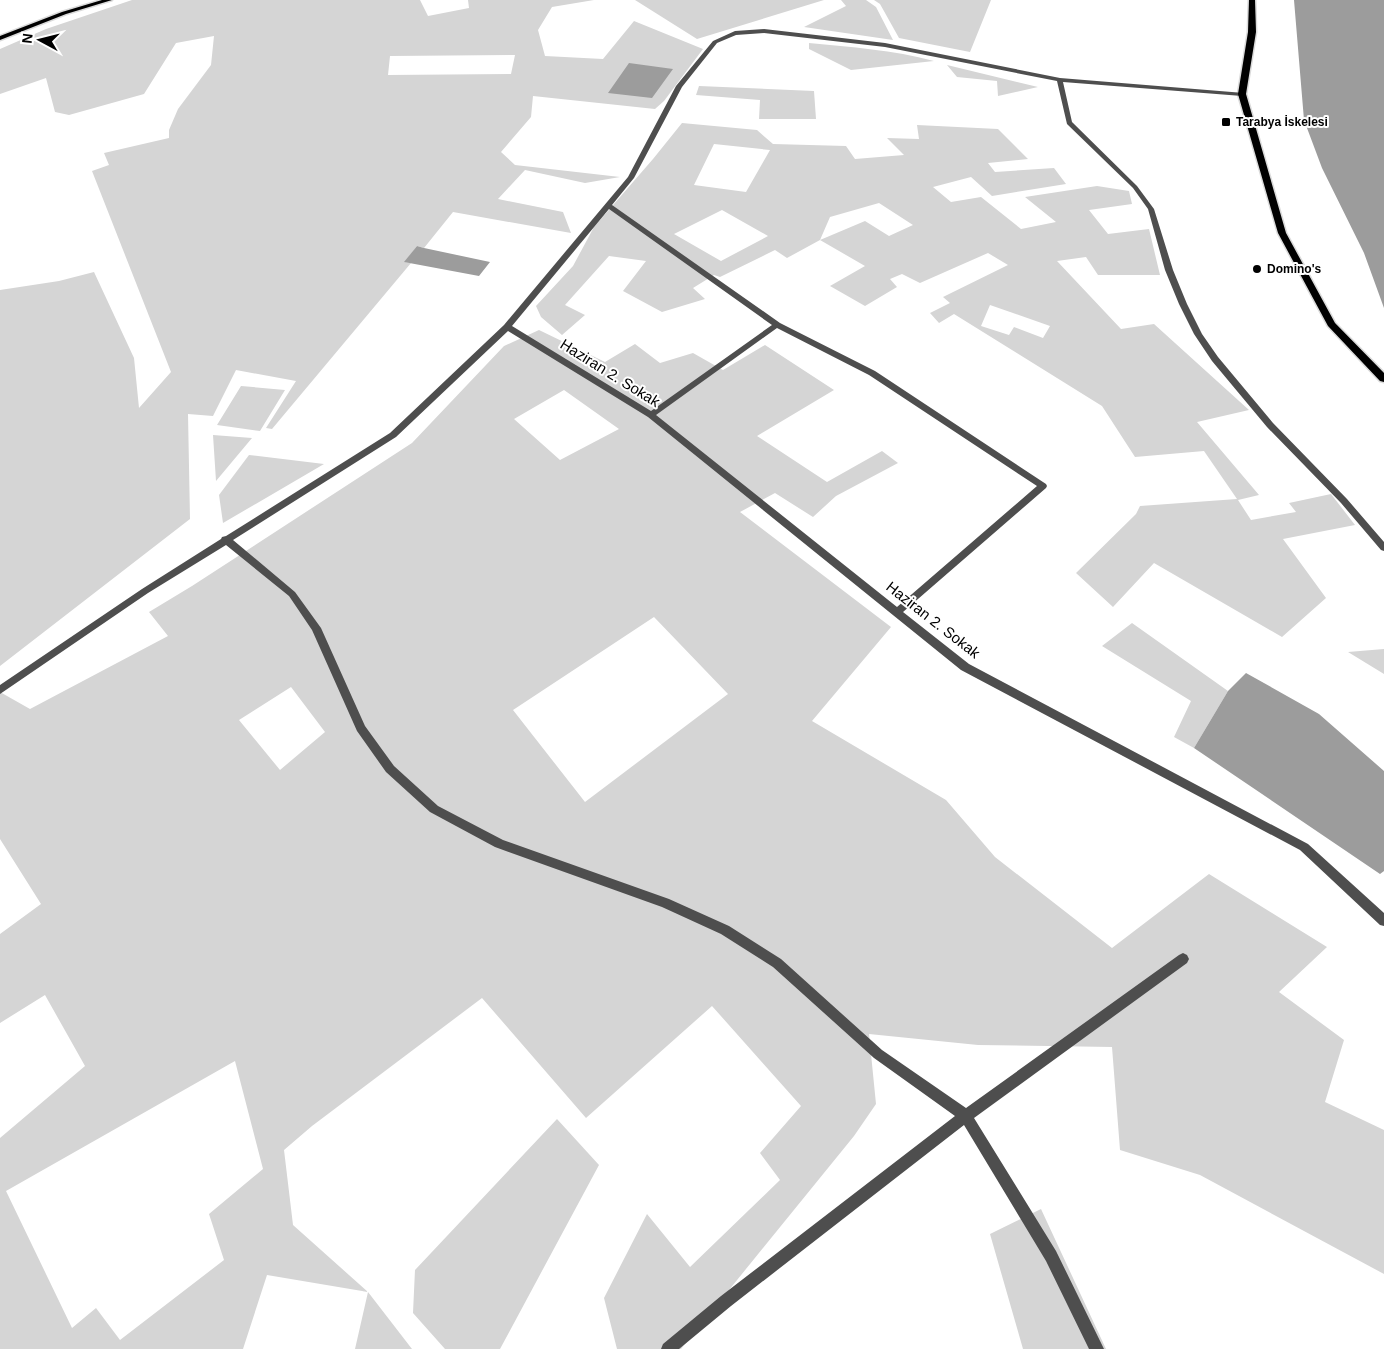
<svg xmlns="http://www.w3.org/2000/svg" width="1384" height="1349" font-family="Arial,sans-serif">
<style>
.green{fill:#d5d5d5;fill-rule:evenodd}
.water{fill:#9c9c9c}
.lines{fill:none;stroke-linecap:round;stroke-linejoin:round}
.primary-casing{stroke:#dbdbdb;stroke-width:3}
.minor{fill:#4e4e4e;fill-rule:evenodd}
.primary{fill:#000;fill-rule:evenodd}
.poi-dot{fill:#000;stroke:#fff;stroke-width:2}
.labels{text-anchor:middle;stroke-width:4;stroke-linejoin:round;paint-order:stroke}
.far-poi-label{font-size:12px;font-weight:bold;fill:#000;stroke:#fff;text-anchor:start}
.street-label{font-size:15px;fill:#000;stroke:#fff}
</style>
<rect width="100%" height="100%" fill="#fff"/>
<path class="green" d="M 132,0 L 420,0 L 428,16 L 469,8 L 468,0 L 594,0 L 552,7 L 538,30 L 545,56 L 603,59 L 634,21 L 703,49 L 664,101 L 655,109 L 533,96 L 531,117 L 501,152 L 515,165 L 620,177 L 585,183 L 525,170 L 498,199 L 563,212 L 571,233 L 453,212 L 424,248 L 417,246 L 405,262 L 411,263 L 272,429 L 266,428 L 296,381 L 236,370 L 213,416 L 188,414 L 190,519 L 0,666 L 0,290 L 59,281 L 94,272 L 134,358 L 139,408 L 171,372 L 92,171 L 109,165 L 104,153 L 169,138 L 169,130 L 178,109 L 211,65 L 214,36 L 176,43 L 144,94 L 69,115 L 55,112 L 46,78 L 0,94 L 0,49 L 46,29 ZM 515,55 L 511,74 L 388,75 L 390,56 Z
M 635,0 L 824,0 L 697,39 Z
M 841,0 L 866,0 L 876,7 L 893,40 L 804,27 L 846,6 Z
M 874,0 L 991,0 L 970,52 L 899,38 L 880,4 Z
M 809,43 C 851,47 893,50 934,61 L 851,70 L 809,49 Z
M 947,65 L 1038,87 L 998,96 L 997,81 L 957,77 Z
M 699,86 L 814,91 L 816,119 L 759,119 L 760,100 L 696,95 Z
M 682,123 L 757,130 L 773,144 L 846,146 L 855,159 L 904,155 L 887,138 L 919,139 L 917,125 L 998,129 L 1028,159 L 988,163 L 995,172 L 1054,168 L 1066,184 L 992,196 L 971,177 L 933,187 L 951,202 L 981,197 L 1021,229 L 1056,222 L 1025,197 L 1097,186 L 1129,191 L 1132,204 L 1089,210 L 1108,234 L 1149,229 L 1160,275 L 1098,275 L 1086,257 L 1057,261 L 1121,329 L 1154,324 L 1249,410 L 1197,422 L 1259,495 L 1238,500 L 1251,520 L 1296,512 L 1289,503 L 1331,494 L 1355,525 L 1283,539 L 1326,598 L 1282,637 L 1154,563 L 1113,607 L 1076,573 L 1136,514 L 1140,506 L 1237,499 L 1204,451 L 1135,457 L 1102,406 L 954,314 L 939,323 L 930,313 L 950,303 L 943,297 L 1008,265 L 988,253 L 920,283 L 902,274 L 890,279 L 897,287 L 865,306 L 830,286 L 865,266 L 820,240 L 787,258 L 775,250 L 720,277 L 714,275 L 693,288 L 705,299 L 662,312 L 623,291 L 646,261 L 609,256 L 565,305 L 585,315 L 562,335 L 541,317 L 536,306 L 573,266 L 594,227 L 653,159 ZM 714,144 L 770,150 L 746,192 L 694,185 ZM 879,203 L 913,225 L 889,236 L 865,221 L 820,240 L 830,217 ZM 722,210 L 768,236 L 721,261 L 674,234 ZM 990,305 L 1050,326 L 1043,338 L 1014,327 L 1009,335 L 981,326 Z
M 539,330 L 605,362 L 635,344 L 660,363 L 693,353 L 723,370 L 765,345 L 834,390 L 757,436 L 827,482 L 882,451 L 898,463 L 836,496 L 813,517 L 775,493 L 740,512 L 891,627 L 812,721 L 946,800 L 995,857 L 1112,948 L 1209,874 L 1327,947 L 1279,992 L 1344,1040 L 1325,1102 L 1384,1130 L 1384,1274 L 1200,1175 L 1120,1150 L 1112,1047 L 978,1045 L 869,1034 L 876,1104 L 854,1136 L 681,1349 L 617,1349 L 604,1298 L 647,1214 L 690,1267 L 780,1180 L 760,1153 L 801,1106 L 712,1006 L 586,1118 L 482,998 L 312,1126 L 284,1150 L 293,1225 L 368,1292 L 412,1349 L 355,1349 L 368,1292 L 267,1275 L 243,1349 L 0,1349 L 0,1138 L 85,1066 L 45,995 L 0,1023 L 0,934 L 41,904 L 0,839 L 0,692 L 30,709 L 168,636 L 149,612 L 192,586 L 412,443 L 504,346 ZM 564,390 L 619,429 L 560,460 L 514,419 ZM 654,617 L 728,694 L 585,802 L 513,710 ZM 291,687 L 325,732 L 280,770 L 239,720 ZM 235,1061 L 263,1169 L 209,1214 L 224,1260 L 120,1340 L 96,1308 L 72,1328 L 6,1191 Z
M 241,386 L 285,390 L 260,431 L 217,425 Z
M 213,435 L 252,438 L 216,481 Z
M 249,455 L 324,464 L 223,523 L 219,495 Z
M 1132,623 L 1228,691 L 1194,748 L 1174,737 L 1191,701 L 1102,646 Z
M 1384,649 L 1384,674 L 1348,652 Z
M 557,1119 L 599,1165 L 500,1349 L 445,1349 L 413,1313 L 415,1270 Z
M 1041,1209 L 1106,1349 L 1023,1349 L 990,1234 Z"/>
<path class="water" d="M 1294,0 L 1384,0 L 1384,308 L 1364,253 L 1322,168 L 1304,120 Z
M 629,63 L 673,69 L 652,98 L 608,93 Z
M 417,246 L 424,248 L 490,262 L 479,276 L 404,262 Z
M 1246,673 L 1319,714 L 1384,771 L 1384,871 L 1380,874 L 1194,748 L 1228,691 Z"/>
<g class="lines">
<defs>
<path id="primary" d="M 102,0 L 112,0 L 66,14 L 0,40 L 0,36 L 62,12 Z
M 1249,0 L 1255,0 L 1256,32 L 1246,94 L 1286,233 L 1335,323 L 1384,373 L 1384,382 L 1380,381 L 1328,326 L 1278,233 L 1238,94 L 1248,32 Z"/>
</defs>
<use href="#primary" class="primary-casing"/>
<path class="minor" d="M 764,29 L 885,43 L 1060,78 L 1244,93 L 1245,94 L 1242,96 L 1063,82 L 1072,122 L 1137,186 L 1154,209 L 1173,270 L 1187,304 L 1202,334 L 1218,357 L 1273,423 L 1347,499 L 1384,542 L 1384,551 L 1381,550 L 1341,503 L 1267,427 L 1212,361 L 1194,334 L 1179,304 L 1165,270 L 1148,209 L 1133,188 L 1067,124 L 1057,81 L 885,47 L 764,33 L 736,35 L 717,43 L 682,87 L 634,178 L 612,205 L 780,323 L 875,371 L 1046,484 L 1047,486 L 1046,488 L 903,612 L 969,664 L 1308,844 L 1384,913 L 1384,926 L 1380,925 L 1300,850 L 961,670 L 648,417 L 508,331 L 396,437 L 233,540 L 295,592 L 321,628 L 365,726 L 394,766 L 438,806 L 503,840 L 669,899 L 729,926 L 781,959 L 882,1050 L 966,1108 L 1179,955 L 1183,953 L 1187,955 L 1189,959 L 1187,963 L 974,1118 L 1056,1251 L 1104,1349 L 1089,1349 L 1046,1261 L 964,1125 L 731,1306 L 679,1349 L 661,1349 L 663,1344 L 721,1296 L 955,1116 L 874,1058 L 773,967 L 721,934 L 662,907 L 495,847 L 430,812 L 386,772 L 357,731 L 312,630 L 289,596 L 226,545 L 148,593 L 0,694 L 0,685 L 142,589 L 221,539 L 222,537 L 226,536 L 390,433 L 504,325 L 628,177 L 676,86 L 713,41 L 735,31 ZM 609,209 L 772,325 L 651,411 L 512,326 ZM 777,328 L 869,375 L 1037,486 L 897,607 L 656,415 Z"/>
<use href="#primary" class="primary"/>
</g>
<g class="poi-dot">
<rect x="1221" y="117" width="10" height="10" rx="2.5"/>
<circle cx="1257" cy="269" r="5"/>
</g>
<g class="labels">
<g class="far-poi-label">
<text x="1236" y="126">Tarabya İskelesi</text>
<text x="1267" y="273">Domino's</text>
</g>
<g class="street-label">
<text transform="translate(610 373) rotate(32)" y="5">Haziran 2. Sokak</text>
<text transform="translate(933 620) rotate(38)" y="5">Haziran 2. Sokak</text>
</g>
</g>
<g transform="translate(40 40) rotate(277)" stroke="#ffffff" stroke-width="4" paint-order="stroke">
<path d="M0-4L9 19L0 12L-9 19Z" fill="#000000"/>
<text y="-8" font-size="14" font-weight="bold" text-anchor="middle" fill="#000000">N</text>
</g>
</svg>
